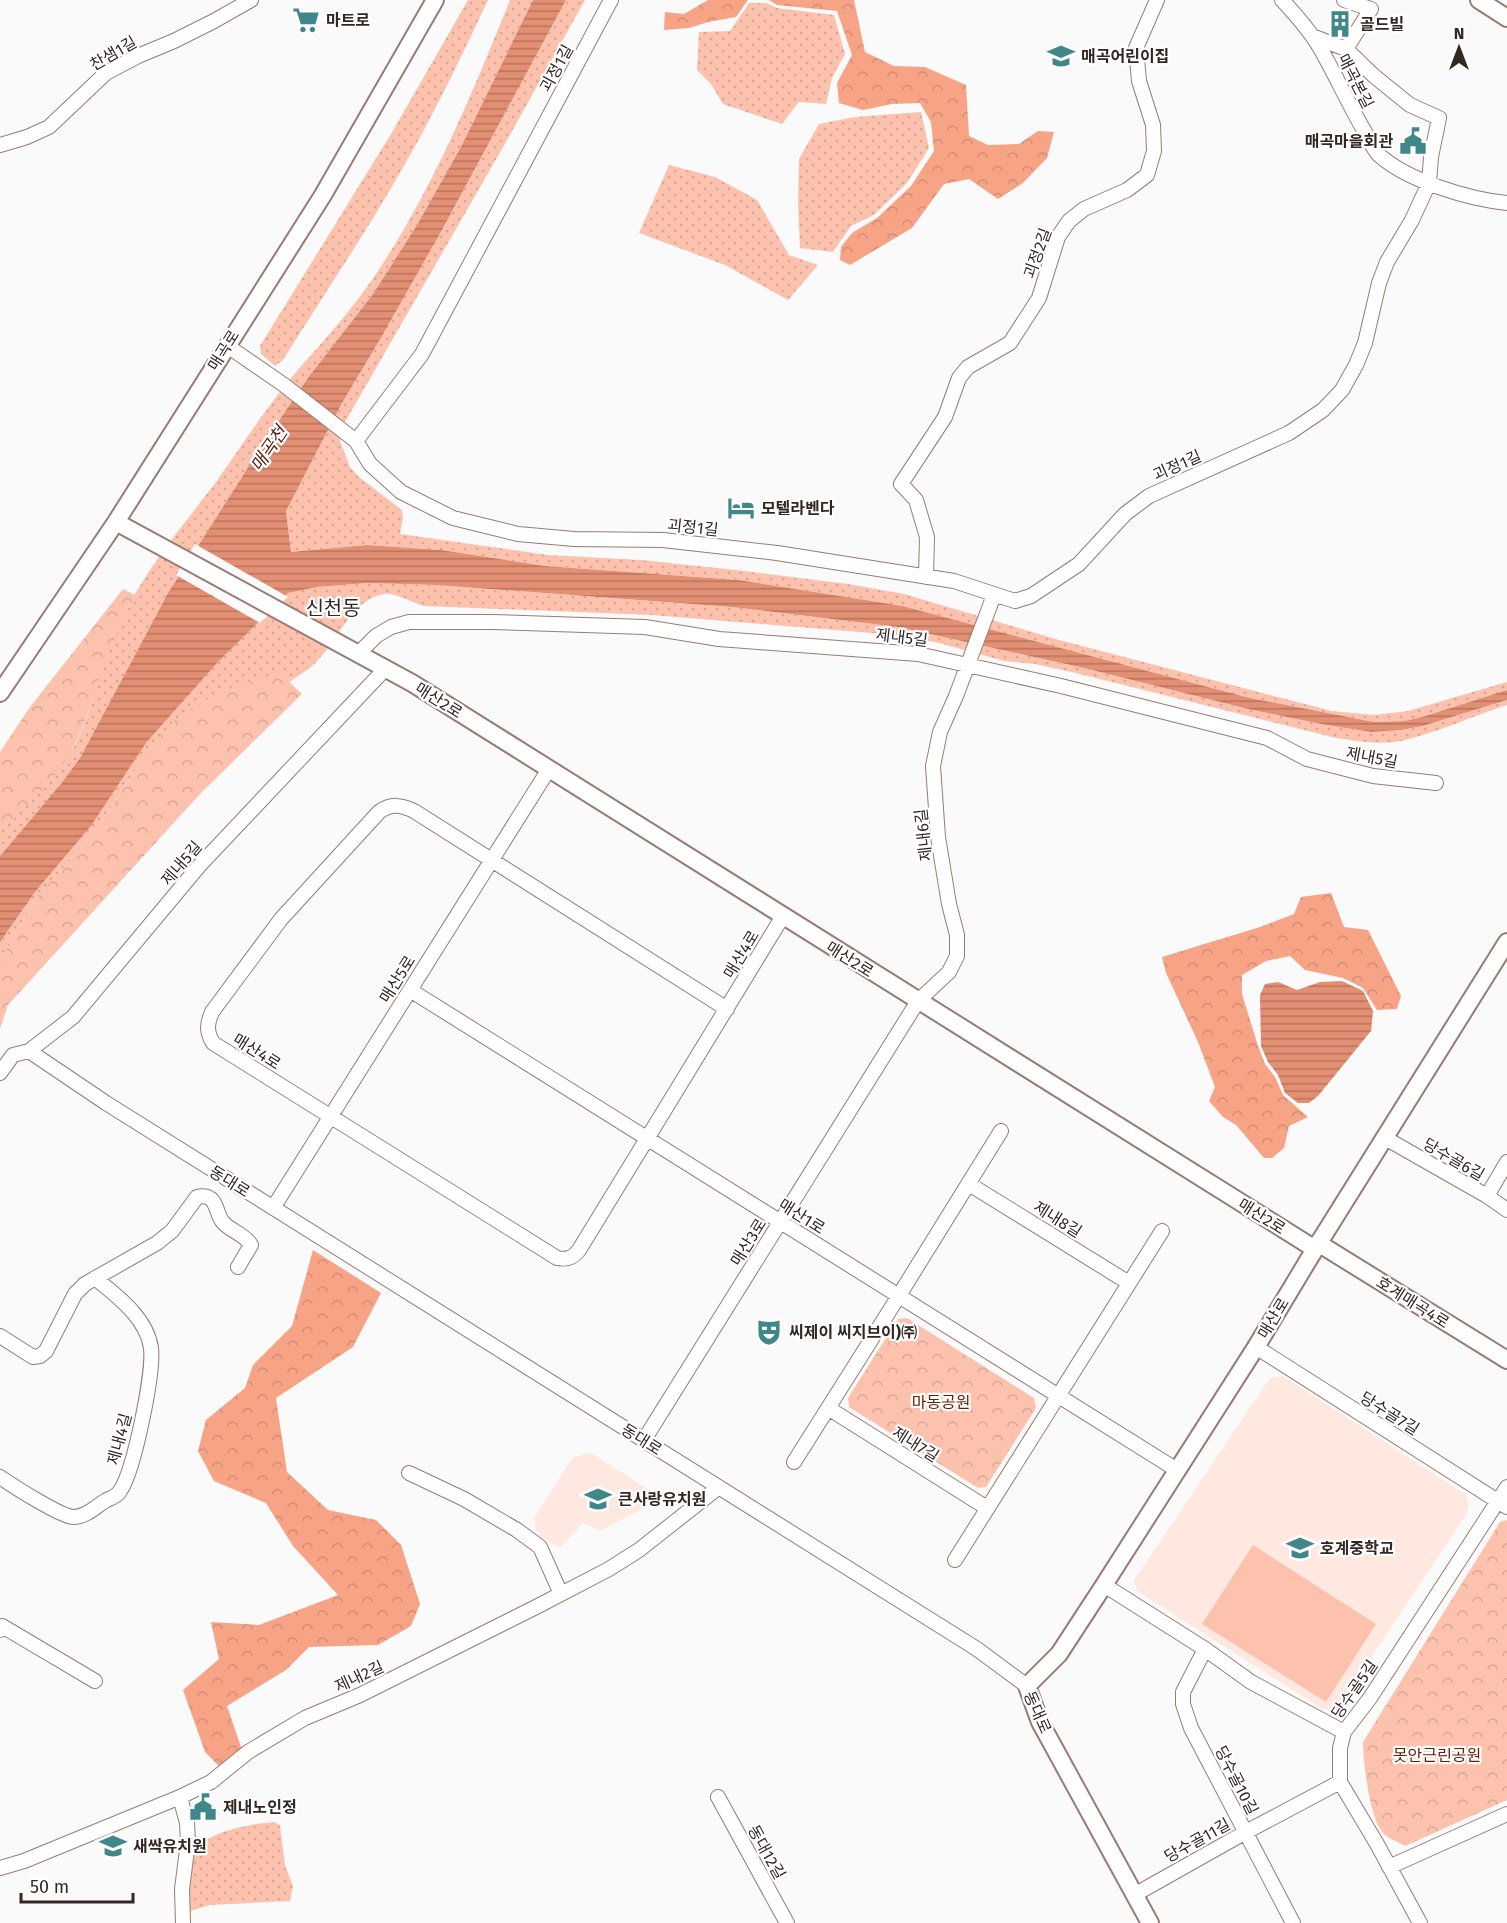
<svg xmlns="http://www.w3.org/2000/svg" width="1507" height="1923" font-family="'Fira Sans','Noto Sans KR',sans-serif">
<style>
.built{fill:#ffe8e0}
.grass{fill:url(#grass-dots)}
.forest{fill:url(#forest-crowns)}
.park{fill:url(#park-crowns)}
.pitch{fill:#fcc2ae}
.water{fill:url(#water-rules)}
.pier{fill:#fafafa}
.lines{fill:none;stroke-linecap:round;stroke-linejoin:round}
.minor-casing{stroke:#977c73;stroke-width:16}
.tertiary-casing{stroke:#977c73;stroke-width:20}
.minor{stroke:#fff;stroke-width:14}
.tertiary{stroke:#fff;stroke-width:16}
.labels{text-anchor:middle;stroke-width:4.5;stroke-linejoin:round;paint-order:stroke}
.poi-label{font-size:16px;font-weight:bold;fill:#332724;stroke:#fff;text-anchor:start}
.street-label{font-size:16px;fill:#332724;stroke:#fff}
.park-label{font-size:16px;fill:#671e00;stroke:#fff}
.water-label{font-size:18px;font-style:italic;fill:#531f0c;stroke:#fff}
.quarter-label{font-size:20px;fill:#332724;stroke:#fff}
</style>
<defs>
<pattern id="grass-dots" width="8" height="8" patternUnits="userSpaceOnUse" patternTransform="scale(1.5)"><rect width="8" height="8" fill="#fcc2ae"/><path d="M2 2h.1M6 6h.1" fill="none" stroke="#d8a796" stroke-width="1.8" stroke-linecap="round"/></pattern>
<pattern id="forest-crowns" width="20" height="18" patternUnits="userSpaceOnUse" patternTransform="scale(1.5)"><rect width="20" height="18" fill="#f7a386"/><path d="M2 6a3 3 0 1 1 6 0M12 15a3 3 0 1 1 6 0" fill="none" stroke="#d48c74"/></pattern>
<pattern id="park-crowns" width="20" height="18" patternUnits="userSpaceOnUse" patternTransform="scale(1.5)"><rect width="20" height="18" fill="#fcc2ae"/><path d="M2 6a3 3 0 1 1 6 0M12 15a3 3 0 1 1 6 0" fill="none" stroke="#d8a796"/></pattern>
<pattern id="water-rules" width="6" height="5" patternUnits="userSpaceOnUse" patternTransform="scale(1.5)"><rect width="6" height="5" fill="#e28f73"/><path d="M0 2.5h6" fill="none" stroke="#b8755e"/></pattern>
</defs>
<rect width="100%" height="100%" fill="#fafafa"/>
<path class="built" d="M 1283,1376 L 1466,1495 L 1469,1507 L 1465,1516 L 1338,1708 L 1324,1710 L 1137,1591 L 1134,1580 L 1270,1378 Z
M 591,1453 L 652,1492 L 648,1506 L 600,1531 L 583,1523 L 560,1548 L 541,1537 L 536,1528 L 534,1518 L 573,1457 Z"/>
<path class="grass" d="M 468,0 L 488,0 C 461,58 433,116 401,171 C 364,236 322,297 283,360 L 275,366 L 261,354 L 260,346 L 391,134 Z
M 510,0 L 533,0 L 462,145 L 417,225 L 373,294 L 310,375 L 265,441 L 168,593 L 80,758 L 62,784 L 0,856 L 0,831 C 28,805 56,778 75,745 C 86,725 91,702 98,680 C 108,652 120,621 135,594 C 158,554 188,519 216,482 C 241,447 264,411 291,378 C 317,348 344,319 367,287 C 429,199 470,99 510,0 Z
M 566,0 L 585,0 L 502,149 L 345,422 L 340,441 L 350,467 L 359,477 L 402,510 L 403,517 L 400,534 L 548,555 L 641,560 L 736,570 L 848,584 L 904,594 L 1059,640 L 1332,711 L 1374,715 L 1408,711 L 1507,682 L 1507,690 L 1422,717 L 1404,721 L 1374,722 L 1250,698 L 902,607 L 739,580 L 545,566 L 441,550 L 367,545 L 291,552 L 286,511 L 342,403 L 382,336 L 442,230 Z
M 749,3 L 766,3 L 777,8 L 834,15 L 845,54 L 832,78 L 826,104 L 799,102 L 782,124 L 723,104 L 711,84 L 697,70 L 699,32 L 730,31 Z
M 921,112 L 929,148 L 907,183 L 874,215 L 851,226 L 833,252 L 800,248 L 798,203 L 799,159 L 819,124 L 855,117 Z
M 669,165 L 715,177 L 757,200 L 789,255 L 818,265 L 788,300 L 725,265 L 639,233 Z
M 368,583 L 436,585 L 732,607 L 898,627 L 1084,668 L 1248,709 L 1321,724 L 1371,732 L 1401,730 L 1423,726 L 1507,700 L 1507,705 C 1472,716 1437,733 1401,741 C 1379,745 1357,741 1336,738 L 1076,673 L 1035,664 L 1004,661 L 939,643 L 897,635 L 652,615 L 424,606 C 413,603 394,592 384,594 C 355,598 337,639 319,659 C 311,668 300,675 289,682 L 280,674 L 151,746 L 96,830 L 38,896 L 0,961 L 0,942 L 35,892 L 91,826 L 146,743 L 217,663 L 288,593 L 317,587 Z
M 274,1822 L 280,1825 L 285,1865 L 293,1886 L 290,1901 L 210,1905 L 187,1912 C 188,1895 186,1876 190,1860 C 196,1832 250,1824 274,1822 Z"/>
<path class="forest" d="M 708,0 L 748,0 L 736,17 L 708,22 L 689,28 L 664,30 L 665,12 L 684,14 Z
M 753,0 L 854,0 L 865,52 L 894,66 L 925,67 L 966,85 L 969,136 L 988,145 L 1019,144 L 1038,131 L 1054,132 L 1047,158 L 1023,183 L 998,199 L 969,179 L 944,184 L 912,228 L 850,265 L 840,260 L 841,247 L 852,233 L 877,218 L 911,186 L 934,151 L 931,122 L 920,103 L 892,104 L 863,110 L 839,103 L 837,83 L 852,55 L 837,11 L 777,5 L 769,0 Z
M 1331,893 L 1344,927 L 1368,930 L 1401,996 L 1397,1009 L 1377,1010 L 1363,988 L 1343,978 L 1305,970 L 1290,956 L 1266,961 L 1242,975 L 1242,994 L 1258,1046 L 1265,1064 L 1275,1077 L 1283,1095 L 1308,1117 L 1289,1126 L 1284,1148 L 1272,1158 L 1264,1158 L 1236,1125 L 1223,1117 L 1209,1101 L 1215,1087 L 1198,1042 L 1166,973 L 1162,957 L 1260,927 L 1294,914 L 1301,897 Z
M 313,1250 L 381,1293 L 353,1347 L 276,1398 L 287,1472 L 328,1510 L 376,1520 L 401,1545 L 420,1604 L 411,1626 L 378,1645 L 309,1647 L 286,1670 L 227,1706 L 242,1750 L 219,1766 L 205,1752 L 183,1690 L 219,1659 L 211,1622 L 259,1625 L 338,1595 L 293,1546 L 266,1503 L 214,1481 L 198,1451 L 206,1420 L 245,1388 L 253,1365 L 292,1326 Z"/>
<path class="park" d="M 123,589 L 135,595 C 122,622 109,650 99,679 C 91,701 86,723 75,744 C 58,778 28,805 0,831 L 0,752 L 30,707 Z
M 281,674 L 302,694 L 200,794 L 8,1005 L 0,1029 L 0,961 L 38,896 L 96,830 L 151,746 L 179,716 L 223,690 Z
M 907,1318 L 1034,1398 L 1036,1408 L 986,1487 L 978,1488 L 849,1407 L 848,1398 L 898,1319 Z
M 1507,1520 L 1507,1800 L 1405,1846 C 1399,1842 1389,1839 1384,1834 C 1370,1821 1363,1761 1363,1742 L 1500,1522 Z"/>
<path class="pitch" d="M 1253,1545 L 1376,1624 L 1326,1702 L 1202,1624 Z"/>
<path class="water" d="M 533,0 L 566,0 L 442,230 L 382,336 L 342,403 L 286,511 L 291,552 L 367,545 L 441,550 L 545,566 L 739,580 L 902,606 L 1250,698 L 1374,722 L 1404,721 L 1422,717 L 1507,690 L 1507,700 L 1423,726 L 1401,730 L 1371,732 L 1321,724 L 1248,709 L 1084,668 L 898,627 L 732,607 L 436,585 L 368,583 L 317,587 L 288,593 L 217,663 L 146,743 L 91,826 L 35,892 L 0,942 L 0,856 L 61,784 L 80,758 L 168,593 L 265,441 L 310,375 L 373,294 L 417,225 L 462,145 Z
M 1342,981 L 1363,991 L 1373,1011 L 1371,1031 L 1318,1096 L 1309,1103 L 1298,1103 L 1285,1093 L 1278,1075 L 1268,1062 L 1261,1046 L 1260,995 L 1265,984 L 1278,982 L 1297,990 L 1320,982 Z"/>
<path class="pier" d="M 195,544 L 288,597 L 260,623 L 176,575 Z"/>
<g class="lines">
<defs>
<path id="minor" d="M 611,0 L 422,354 L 356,441 L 370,464 L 401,492 L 453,518 L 518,534 L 574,539 L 663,540 L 777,553 L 954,581 L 1015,601 L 1031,596 L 1079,564 L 1125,514 L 1149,496 L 1289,433 L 1323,410 L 1342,390 L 1356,365 L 1365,343 L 1379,283 L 1387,262 L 1412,220 L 1429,183 L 1431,157 L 1439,118 L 1410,105 L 1374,76 L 1346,49 L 1312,36
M 1282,0 C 1298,17 1313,34 1324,55 C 1338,80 1350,107 1365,132 C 1369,139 1373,149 1379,155 C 1408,181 1468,199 1507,203
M 1344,0 L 1371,9 L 1346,49
M 0,145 L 27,137 L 49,127 L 106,73 L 138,56 L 174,41 L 214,21 L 251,0
M 226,345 L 284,385 L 356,441
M 926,577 L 927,537 L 916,500 L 901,484 L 945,417 L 959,378 L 968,367 L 1010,343 L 1039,298 L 1058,237 L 1069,221 L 1084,209 L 1127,190 L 1147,175 L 1154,151 L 1153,125 L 1139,81 L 1136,48 L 1157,0
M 359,653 L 376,636 L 391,627 L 409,622 L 491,622 L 645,627 L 719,639 L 918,654 L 1061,686 L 1267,738 L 1307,759 L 1373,776 L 1436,783
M 410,990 L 1177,1470
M 727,1009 L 414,811 C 401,805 391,803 379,812 L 281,919 L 212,1012 C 207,1024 206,1031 213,1043 L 557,1258 C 567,1260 573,1258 579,1250 L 783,916
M 29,1051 L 106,1103 L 977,1649 L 1027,1686
M 0,1073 L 13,1055 L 29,1051 L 73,1017 L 199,866 L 386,668
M 1385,1138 L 1487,1196 L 1507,1210
M 969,1184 L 1129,1283
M 1487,1196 L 1507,1162
M 273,1208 L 549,769
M 0,1336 L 33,1357 L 40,1356 L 46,1351 L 75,1294 L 85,1284 L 157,1243 L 172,1231 L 197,1197 C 201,1196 207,1196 211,1199 C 217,1204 217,1214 222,1221 C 229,1231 244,1233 251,1245 L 238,1267
M 1256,1347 L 1507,1507
M 828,1408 L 987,1508
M 644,1440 L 918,1001 L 949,972 L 957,956 L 957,935 L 949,904 L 938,837 L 933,766 L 940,732 L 956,696 L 994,595
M 794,1462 L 890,1310 L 1001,1131
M 409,1473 L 464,1499 L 517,1530 L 540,1547 L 561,1594
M 0,1477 C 13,1486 60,1516 73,1517 C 86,1517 95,1507 105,1501 C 110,1498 117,1497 120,1491 C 134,1471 154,1373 151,1348 C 147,1318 116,1295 95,1278
M 955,1560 L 1162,1231
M 1104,1585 L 1205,1649 L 1251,1682 L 1344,1732
M 0,1630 L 2,1626 L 95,1681
M 1205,1649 L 1183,1692 L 1183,1704 L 1191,1728 L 1293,1923
M 180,1797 L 187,1823 L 188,1842 L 182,1889 L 183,1923
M 718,1797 L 787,1923
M 1389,1867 L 1507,1814
M 0,1868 L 24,1861 L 180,1797 L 211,1782 L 248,1752 L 305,1718 L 360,1695 L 538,1606 L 609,1569 L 639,1550 L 719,1487
M 1134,1895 L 1246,1832 L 1340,1782
M 1420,1923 L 1377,1844 L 1340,1782 L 1340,1748 L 1344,1732 L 1370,1698 L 1507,1487"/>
<path id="tertiary" d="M 1479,0 L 1507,18
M 116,522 L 412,683 L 1315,1249
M 0,693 L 116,522 L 323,195 L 435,0
M 1318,1243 L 1507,1360
M 1150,1923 L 1040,1722 L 1027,1686 L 1059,1654 L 1104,1585 L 1256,1347 L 1315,1249 L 1507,942"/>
</defs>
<use href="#minor" class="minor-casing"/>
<use href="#tertiary" class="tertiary-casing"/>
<use href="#minor" class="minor"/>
<use href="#tertiary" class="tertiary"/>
</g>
<defs>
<symbol id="supermarket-bare" viewBox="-9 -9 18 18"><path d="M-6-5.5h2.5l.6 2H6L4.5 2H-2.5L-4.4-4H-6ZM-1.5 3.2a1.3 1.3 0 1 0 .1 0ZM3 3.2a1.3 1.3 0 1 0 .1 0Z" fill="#3f8789" stroke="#fff" stroke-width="2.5" paint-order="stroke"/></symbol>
<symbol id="building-bare" viewBox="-9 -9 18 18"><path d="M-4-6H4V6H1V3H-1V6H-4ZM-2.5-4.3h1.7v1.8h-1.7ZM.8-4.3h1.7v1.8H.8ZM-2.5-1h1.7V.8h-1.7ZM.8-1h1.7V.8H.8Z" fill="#3f8789" stroke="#fff" stroke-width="2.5" paint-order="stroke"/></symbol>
<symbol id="school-bare" viewBox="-9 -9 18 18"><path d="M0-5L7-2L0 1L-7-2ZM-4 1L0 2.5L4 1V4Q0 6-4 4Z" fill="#3f8789" stroke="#fff" stroke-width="2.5" paint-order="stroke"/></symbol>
<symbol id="civic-bare" viewBox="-9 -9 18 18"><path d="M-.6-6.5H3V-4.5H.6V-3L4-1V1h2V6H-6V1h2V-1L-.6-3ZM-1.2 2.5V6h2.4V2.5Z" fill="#3f8789" stroke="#fff" stroke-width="2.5" paint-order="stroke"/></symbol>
<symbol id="hotel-bare" viewBox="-9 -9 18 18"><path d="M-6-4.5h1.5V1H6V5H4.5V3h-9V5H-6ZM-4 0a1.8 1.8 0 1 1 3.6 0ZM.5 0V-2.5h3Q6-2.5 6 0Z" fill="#3f8789" stroke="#fff" stroke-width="2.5" paint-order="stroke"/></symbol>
<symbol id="theatre-bare" viewBox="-9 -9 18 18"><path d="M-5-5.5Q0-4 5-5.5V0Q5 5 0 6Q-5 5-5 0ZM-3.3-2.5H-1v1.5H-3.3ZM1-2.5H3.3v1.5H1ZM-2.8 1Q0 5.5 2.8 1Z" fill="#3f8789" stroke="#fff" stroke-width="2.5" paint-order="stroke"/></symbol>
</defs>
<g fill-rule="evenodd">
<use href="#supermarket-bare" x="287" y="1" width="38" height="38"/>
<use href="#building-bare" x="1321" y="5" width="38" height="38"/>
<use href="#school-bare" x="1042" y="37" width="38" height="38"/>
<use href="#civic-bare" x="1394" y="122" width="38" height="38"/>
<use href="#hotel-bare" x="722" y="489" width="38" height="38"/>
<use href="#theatre-bare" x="750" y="1313" width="38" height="38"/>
<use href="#school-bare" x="579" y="1480" width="38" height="38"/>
<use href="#school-bare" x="1281" y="1529" width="38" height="38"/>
<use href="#civic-bare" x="184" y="1788" width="38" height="38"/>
<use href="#school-bare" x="94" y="1827" width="38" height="38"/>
</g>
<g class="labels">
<g class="poi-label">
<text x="326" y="26">마트로</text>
<text x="1360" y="30">골드빌</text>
<text x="1081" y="62">매곡어린이집</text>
<text x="1393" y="147" text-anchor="end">매곡마을회관</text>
<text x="761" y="514">모텔라벤다</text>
<text x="789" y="1338">씨제이 씨지브이)㈜</text>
<text x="618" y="1505">큰사랑유치원</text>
<text x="1320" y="1554">호계중학교</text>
<text x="223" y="1813">제내노인정</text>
<text x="133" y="1852">새싹유치원</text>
</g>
<g class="street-label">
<text transform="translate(113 53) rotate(-30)" y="6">찬샘1길</text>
<text transform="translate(556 68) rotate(-61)" y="6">괴정1길</text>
<text transform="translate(1356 81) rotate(63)" y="6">매곡본길</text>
<text transform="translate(1037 253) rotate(-70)" y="6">괴정2길</text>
<text transform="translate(223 350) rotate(-58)" y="6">매곡로</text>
<text transform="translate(1177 465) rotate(-24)" y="6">괴정1길</text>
<text transform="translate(693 527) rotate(6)" y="6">괴정1길</text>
<text transform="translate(902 637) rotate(7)" y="6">제내5길</text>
<text transform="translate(439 700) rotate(32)" y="6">매산2로</text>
<text transform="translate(1372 757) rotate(11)" y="6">제내5길</text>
<text transform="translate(923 835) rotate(-96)" y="6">제내6길</text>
<text transform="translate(181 863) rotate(-49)" y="6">제내5길</text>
<text transform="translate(741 954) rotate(-59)" y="6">매산4로</text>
<text transform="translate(850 959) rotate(32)" y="6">매산2로</text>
<text transform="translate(397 979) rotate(-58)" y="6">매산5로</text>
<text transform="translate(257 1051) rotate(32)" y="6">매산4로</text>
<text transform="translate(1454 1159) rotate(30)" y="6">당수골6길</text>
<text transform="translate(230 1181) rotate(32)" y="6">동대로</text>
<text transform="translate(802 1216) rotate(32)" y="6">매산1로</text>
<text transform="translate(1262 1216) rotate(32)" y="6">매산2로</text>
<text transform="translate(1058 1219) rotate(32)" y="6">제내8길</text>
<text transform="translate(748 1242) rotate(-58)" y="6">매산3로</text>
<text transform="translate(1413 1302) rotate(32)" y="6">호계매곡4로</text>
<text transform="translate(1273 1318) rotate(-59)" y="6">매산로</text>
<text transform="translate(1390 1413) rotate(32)" y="6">당수골7길</text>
<text transform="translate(119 1439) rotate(-75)" y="6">제내4길</text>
<text transform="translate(642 1439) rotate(32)" y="6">동대로</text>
<text transform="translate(916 1444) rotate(32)" y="6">제내7길</text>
<text transform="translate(359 1676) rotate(-25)" y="6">제내2길</text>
<text transform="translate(1354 1689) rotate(-55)" y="6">당수골5길</text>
<text transform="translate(1038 1712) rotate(66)" y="6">동대로</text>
<text transform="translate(1237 1780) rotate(63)" y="6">당수골10길</text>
<text transform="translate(1197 1840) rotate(-29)" y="6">당수골11길</text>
<text transform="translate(767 1852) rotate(61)" y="6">동대12길</text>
</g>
<g class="park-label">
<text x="941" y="1408">마동공원</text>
<text x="1437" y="1761">못안근린공원</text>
</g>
<g class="water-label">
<text transform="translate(269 449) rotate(-56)" y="6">매곡천</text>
</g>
<g class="quarter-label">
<text x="333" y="615">신천동</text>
</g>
</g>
<g transform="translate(1459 48)" stroke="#ffffff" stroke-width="4.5" paint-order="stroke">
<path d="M0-4.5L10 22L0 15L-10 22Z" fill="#332724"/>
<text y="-9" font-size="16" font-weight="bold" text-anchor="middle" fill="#332724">N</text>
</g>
<path d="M21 1893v9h112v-9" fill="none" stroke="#332724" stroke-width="3"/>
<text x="30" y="1893" font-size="18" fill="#332724" stroke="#ffffff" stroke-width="4.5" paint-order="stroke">50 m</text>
</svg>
